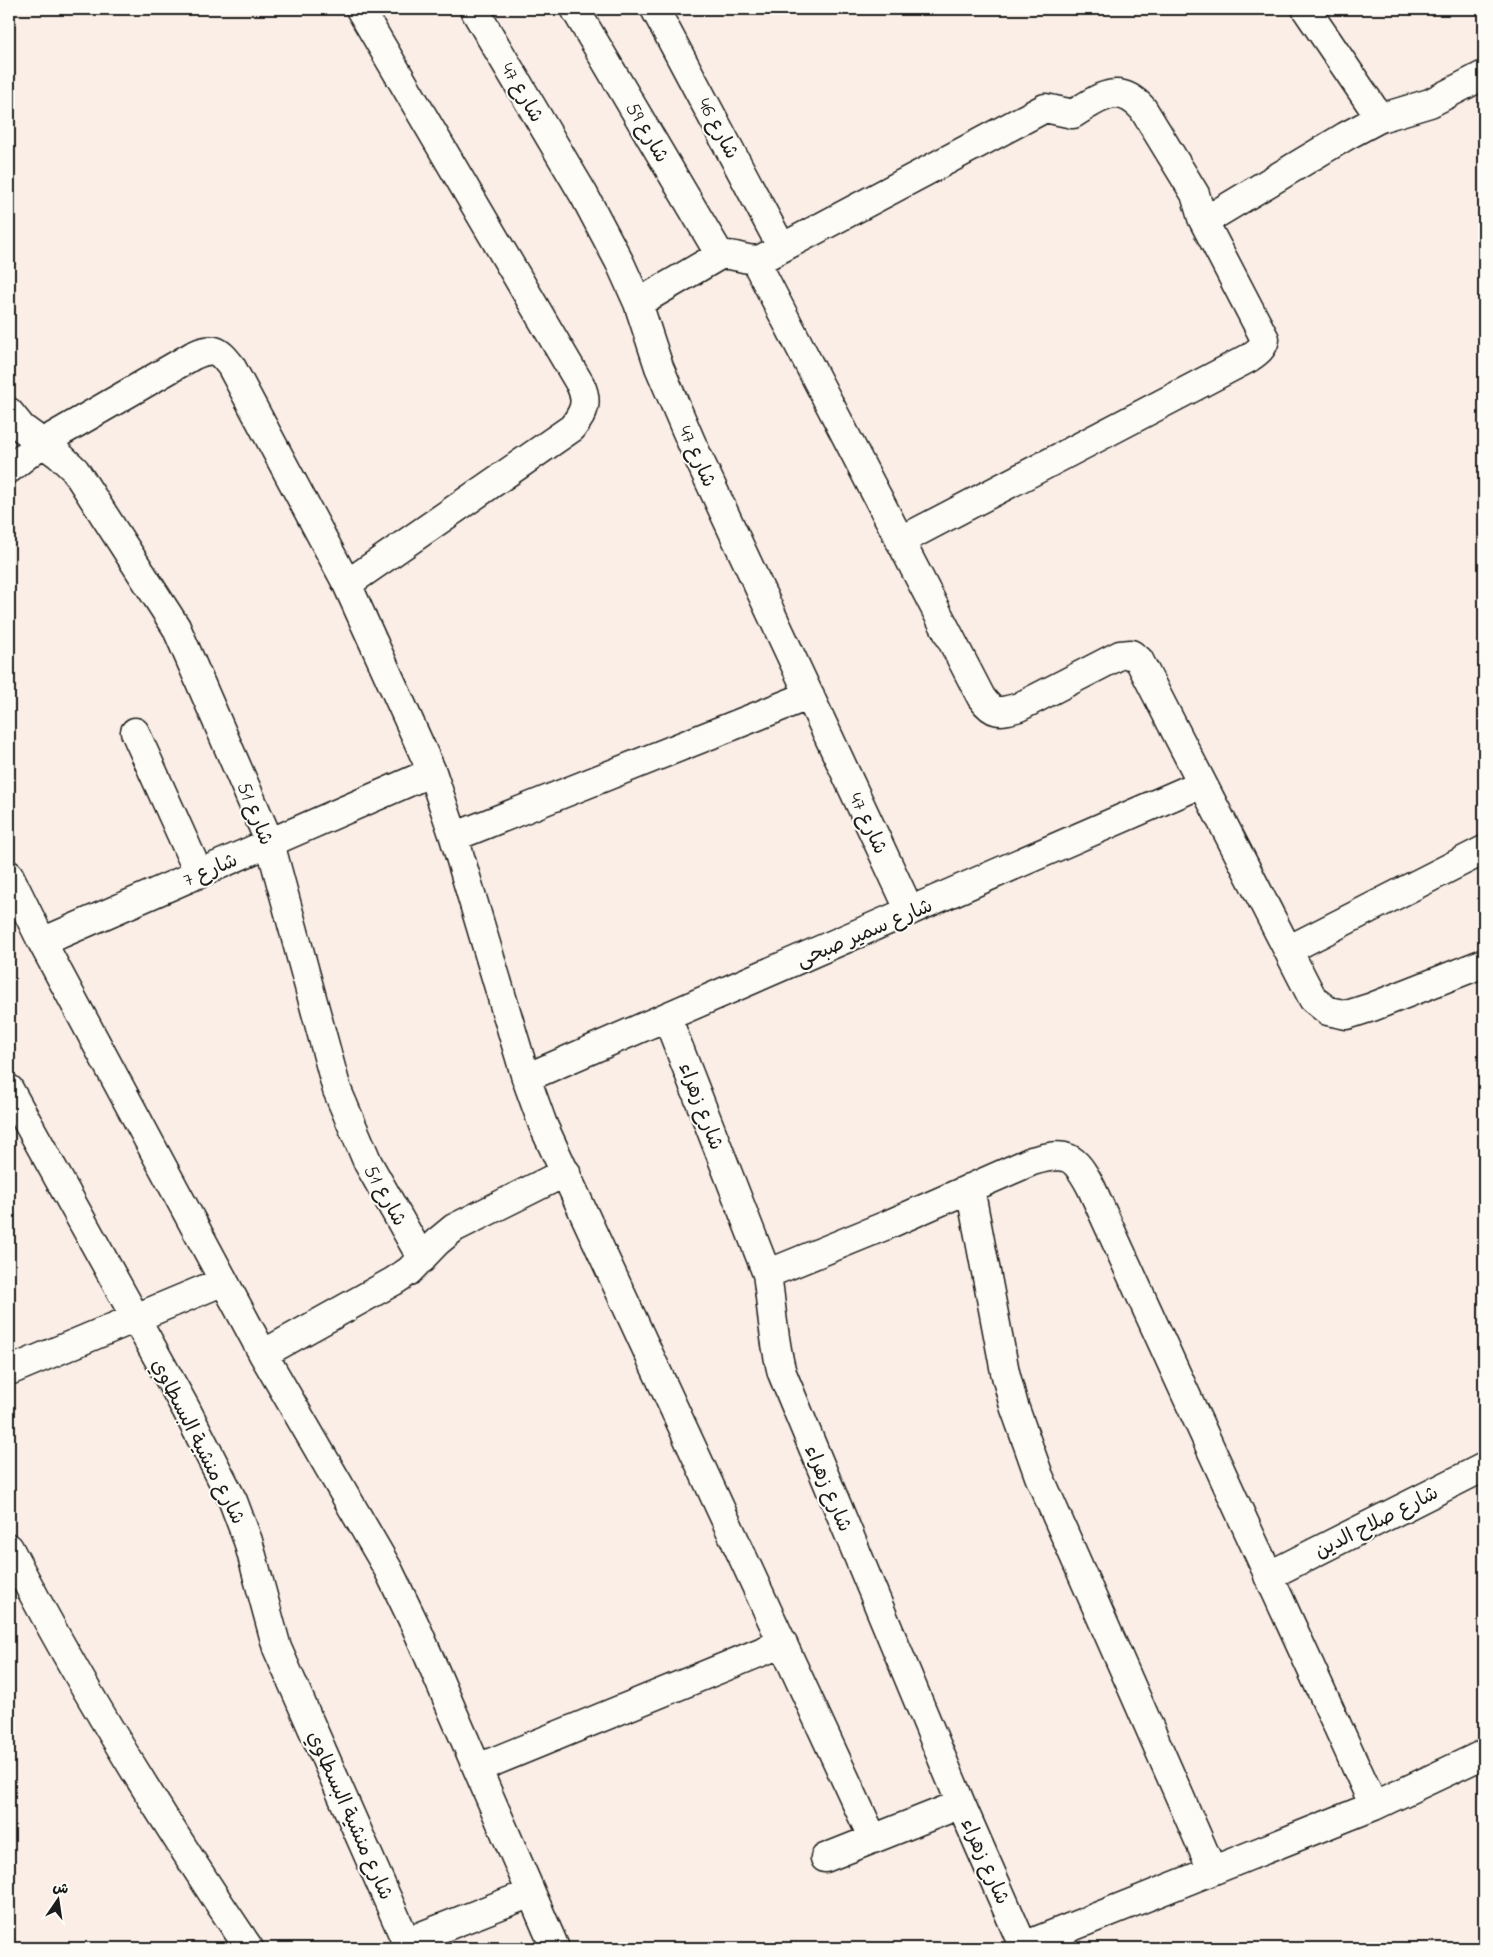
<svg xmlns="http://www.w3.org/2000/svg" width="1493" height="1957" font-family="'Indie Flower','Playpen Sans Arabic',sans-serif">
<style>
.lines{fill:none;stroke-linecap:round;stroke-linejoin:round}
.minor-casing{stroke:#1c1c1c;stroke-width:31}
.minor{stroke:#fdfcf7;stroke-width:28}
.labels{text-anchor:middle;stroke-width:4;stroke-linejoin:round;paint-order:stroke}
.street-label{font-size:20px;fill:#1c1c1c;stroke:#fdfcf7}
</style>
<rect width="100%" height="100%" fill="#faeee6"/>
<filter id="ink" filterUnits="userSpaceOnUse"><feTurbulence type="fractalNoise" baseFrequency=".02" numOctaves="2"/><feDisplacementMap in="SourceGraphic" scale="10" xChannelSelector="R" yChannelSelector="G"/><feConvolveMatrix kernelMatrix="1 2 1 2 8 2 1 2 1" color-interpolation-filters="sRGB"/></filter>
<g filter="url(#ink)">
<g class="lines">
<defs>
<path id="minor" d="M 474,9 L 584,195 L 620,263 L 638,303 L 659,367 L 692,444 L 910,911
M 575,9 L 720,255
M 655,9 L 782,248
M 1306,9 L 1380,118
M 755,260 L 981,697 C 993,714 999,713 1019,707 L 1120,655 L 1131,654 L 1139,660 L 1313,999 L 1328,1011 L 1347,1015 L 1372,1007 L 1484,963
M 638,303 L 720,255 C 735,253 747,262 761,259 L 1045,108 L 1073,114 C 1099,98 1118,81 1143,109 L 1195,194 L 1202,218 L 1218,213 L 1346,136 L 1380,118 L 1430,103 L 1484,75
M 9,412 L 22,428 L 59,455 L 75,470 L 176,627 L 270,843 L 337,1090 L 368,1163 L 422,1259
M 9,469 L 42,443 L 194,355 C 213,347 218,349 231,366 L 347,584 L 432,772 L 454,837 L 526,1078 L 543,1125 L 873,1839
M 900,541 L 1249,358 C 1256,353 1263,349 1265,339 L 1202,218
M 347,584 L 572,428 C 584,413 589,402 580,384 L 360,9
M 135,732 L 199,874
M 454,837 L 810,695
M 9,875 L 42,942 L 263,1354 L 388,1569 L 416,1627 L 555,1948
M 42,942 L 432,772
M 1288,950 L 1484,850
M 667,1017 L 767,1274 C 772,1307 773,1340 782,1373 L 961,1804 L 1024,1948
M 526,1078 L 1201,784
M 9,1089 L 186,1409 L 233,1501 L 248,1541 L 277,1648 L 409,1948
M 970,1188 L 1005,1372 L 1014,1406 L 1039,1476 L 1212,1870
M 767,1274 L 887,1225 L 1032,1161 C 1067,1151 1074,1155 1091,1187 L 1374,1806
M 263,1354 L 394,1281 L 409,1271 L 437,1242 L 454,1228 L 566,1172
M 9,1371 L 224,1281
M 9,1548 C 80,1686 162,1819 249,1948
M 1268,1576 L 1484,1467
M 478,1768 L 783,1643
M 825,1858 L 961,1804
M 406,1942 L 531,1893
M 1024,1946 L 1374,1806 L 1484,1754"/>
</defs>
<use href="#minor" class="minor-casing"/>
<use href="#minor" class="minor"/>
</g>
</g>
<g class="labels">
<g class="street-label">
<text transform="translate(523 92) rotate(60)" y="7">شارع 47</text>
<text transform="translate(719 128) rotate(62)" y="7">شارع 46</text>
<text transform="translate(648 132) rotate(60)" y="7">شارع 59</text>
<text transform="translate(698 456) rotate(66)" y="7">شارع 47</text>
<text transform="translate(256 813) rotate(68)" y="7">شارع 51</text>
<text transform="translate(869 823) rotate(65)" y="7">شارع 47</text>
<text transform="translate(210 869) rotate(-23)" y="7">شارع 7</text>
<text transform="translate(864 932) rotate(-23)" y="7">شارع سمير صبحى</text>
<text transform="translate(702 1106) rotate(69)" y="7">شارع زهراء</text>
<text transform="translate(386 1195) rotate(61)" y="7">شارع 51</text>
<text transform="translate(199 1441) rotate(63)" y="7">شارع منشية البسطاوي</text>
<text transform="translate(829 1488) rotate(67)" y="7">شارع زهراء</text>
<text transform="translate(1376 1521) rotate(-27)" y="7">شارع صلاح الدين</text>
<text transform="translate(351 1815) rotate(66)" y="7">شارع منشية البسطاوي</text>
<text transform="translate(986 1861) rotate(66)" y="7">شارع زهراء</text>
</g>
</g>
<rect width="1493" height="1957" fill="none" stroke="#fdfcf7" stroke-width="30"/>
<rect x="15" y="15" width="1463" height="1927" fill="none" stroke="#1c1c1c" stroke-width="2" filter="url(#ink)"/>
<g transform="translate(58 1900) rotate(13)" stroke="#fdfcf7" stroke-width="4" paint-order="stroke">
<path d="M0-4L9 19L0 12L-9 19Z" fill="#1c1c1c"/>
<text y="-8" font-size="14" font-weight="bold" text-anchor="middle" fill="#1c1c1c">ش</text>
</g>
</svg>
